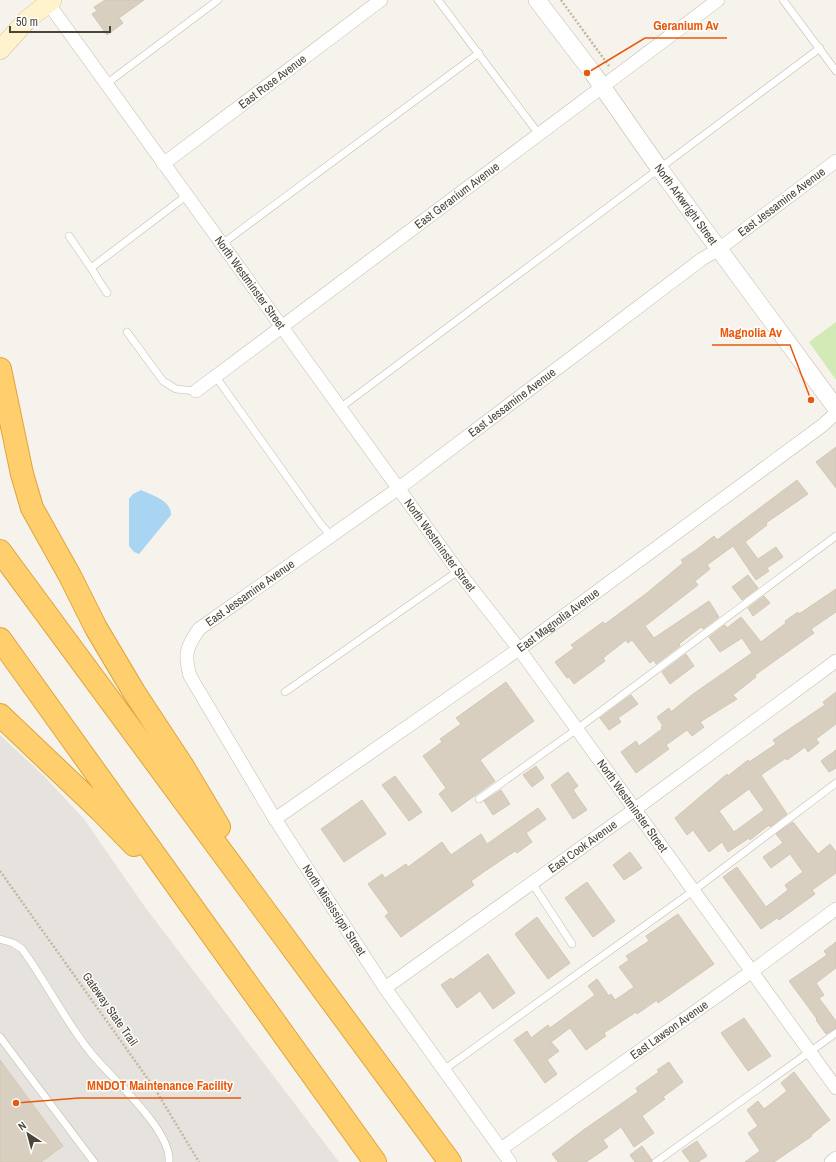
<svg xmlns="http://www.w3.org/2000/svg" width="836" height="1162" font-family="'Archivo Narrow',sans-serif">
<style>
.industrial{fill:#e6e2dd}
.green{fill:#d2eab5}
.water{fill:#a9d4f2}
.building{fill:#d8cfc1;stroke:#d3c7b4;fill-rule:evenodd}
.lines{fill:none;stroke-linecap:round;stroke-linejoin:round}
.service-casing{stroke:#c2bbae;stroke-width:8}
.minor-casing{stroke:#c2bbae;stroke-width:14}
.tertiary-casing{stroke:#c2bbae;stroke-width:18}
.secondary-casing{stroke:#d6c79b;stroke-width:20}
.motorway-casing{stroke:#e0a43c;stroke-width:24}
.path{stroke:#c4b79f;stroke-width:2.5;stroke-dasharray:2 2;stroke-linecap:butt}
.service{stroke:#fff;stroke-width:7}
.minor{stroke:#fff;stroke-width:13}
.tertiary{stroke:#fff;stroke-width:17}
.secondary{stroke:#fff3cd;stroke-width:19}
.motorway{stroke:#ffcf6e;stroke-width:22}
.labels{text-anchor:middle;stroke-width:3;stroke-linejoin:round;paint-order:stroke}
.street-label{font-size:12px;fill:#4b4439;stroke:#fff}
.leader{fill:none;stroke:#e8590c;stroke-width:1.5}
.callout-dot{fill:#e8590c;stroke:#fff;stroke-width:1.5}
.callout-label{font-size:13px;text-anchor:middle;font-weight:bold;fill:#e8590c;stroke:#fff;stroke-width:3;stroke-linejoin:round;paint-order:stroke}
</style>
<rect width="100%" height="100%" fill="#f6f3ec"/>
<path class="industrial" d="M 0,735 L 44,776 L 84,819 L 145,907 L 339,1162 L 0,1162 Z"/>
<path class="green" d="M 836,322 L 836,380 L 809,342 Z"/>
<path class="water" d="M 141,490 C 153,496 171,500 171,515 L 139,554 L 134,552 L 129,546 L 129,499 L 133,494 Z"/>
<path class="building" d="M 105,0 L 144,0 L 119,18 L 123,23 L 107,35 L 92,14 L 97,11 L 94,7 Z
M 836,447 L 836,488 L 816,462 Z
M 797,480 L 808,494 L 766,523 L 767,525 L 745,542 L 758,559 L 776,547 L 783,557 L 767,568 L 769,571 L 756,580 L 733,546 L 707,565 L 710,569 L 695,581 L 698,585 L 645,626 L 654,638 L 709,601 L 719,617 L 703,629 L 701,627 L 679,644 L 680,646 L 656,664 L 654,660 L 650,663 L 632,640 L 628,643 L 626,640 L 603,658 L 605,661 L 574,684 L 569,677 L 567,678 L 555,662 L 574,648 L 571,645 L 603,622 L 605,624 L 647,593 L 683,563 L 681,560 L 696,550 L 714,536 L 717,540 Z
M 748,575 L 758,588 L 742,600 L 732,587 Z
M 836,589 L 836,612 L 811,629 L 814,633 L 755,675 L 756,677 L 733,695 L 737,699 L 700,722 L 704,727 L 692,736 L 687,730 L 666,745 L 669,749 L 636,773 L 621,752 L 636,741 L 639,746 L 662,729 L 661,727 L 663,726 L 657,717 L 669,708 L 671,712 L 693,694 L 752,653 L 742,638 L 720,652 L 709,637 L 725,625 L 727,628 L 741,617 L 761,642 L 786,623 L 785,621 L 798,612 L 799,614 Z
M 764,596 L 770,603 L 753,616 L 748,608 Z
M 686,654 L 694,666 L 670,684 L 662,672 Z
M 506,682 L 534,721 L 480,760 L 495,781 L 452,812 L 439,794 L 446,788 L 423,756 L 442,742 L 440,739 L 461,724 L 456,718 Z
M 836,692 L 836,724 L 816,739 L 819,743 L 808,752 L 805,747 L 787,760 L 786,758 L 761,775 L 787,814 L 770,827 L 769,825 L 750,840 L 749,838 L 728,852 L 722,842 L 709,852 L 693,830 L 687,835 L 675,818 L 727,774 L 728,776 L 748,760 L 749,762 L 776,744 L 773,740 L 825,705 L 823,702 ZM 749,789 L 764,810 L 734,832 L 719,811 Z
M 631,695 L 638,704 L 618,718 L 621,722 L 609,730 L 600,718 Z
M 836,750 L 836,768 L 829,772 L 821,761 Z
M 536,766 L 544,778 L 532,787 L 523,775 Z
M 568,772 L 578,786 L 573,790 L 587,810 L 573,819 L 551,785 Z
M 395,776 L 422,812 L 409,821 L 382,785 Z
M 501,790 L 510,804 L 493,815 L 484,801 Z
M 362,800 L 386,834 L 344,862 L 321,829 Z
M 538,808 L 546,819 L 526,833 L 532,842 L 517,853 L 515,851 L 485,871 L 471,881 L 474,885 L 401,937 L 385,916 L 389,913 L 368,884 L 382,874 L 385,878 L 406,864 L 408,867 L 442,842 L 451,855 L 481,834 L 487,844 Z
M 793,822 L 818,854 L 830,844 L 836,852 L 836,873 L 812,890 L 815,894 L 779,920 L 777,918 L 761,929 L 723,877 L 737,867 L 766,907 L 788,890 L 785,885 L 803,872 L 790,854 L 771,868 L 763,857 L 783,843 L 776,834 Z
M 630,852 L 642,868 L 624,880 L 613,865 Z
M 587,882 L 615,921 L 593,937 L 565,898 Z
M 678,914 L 714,964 L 658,1003 L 657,1000 L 637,1014 L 636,1012 L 604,1033 L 606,1036 L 586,1050 L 570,1028 L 551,1042 L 559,1051 L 547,1060 L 557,1074 L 545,1083 L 514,1040 L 527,1031 L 531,1038 L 548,1025 L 550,1028 L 595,995 L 588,986 L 597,979 L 609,996 L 611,994 L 615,1000 L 634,987 L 619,967 L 629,960 L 626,956 L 649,941 L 646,936 Z
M 537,917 L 570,963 L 548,979 L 515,934 Z
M 836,942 L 836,968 L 816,983 L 824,995 L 819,998 L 836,1021 L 836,1028 L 826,1034 L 816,1020 L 817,1019 L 789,981 L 827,955 L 824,951 Z
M 488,954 L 515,993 L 493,1009 L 480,991 L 457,1008 L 441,985 L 451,978 L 452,980 Z
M 744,1018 L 771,1056 L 748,1071 L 721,1033 Z
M 0,1060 L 63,1146 L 41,1162 L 0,1162 Z
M 669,1062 L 683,1082 L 663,1097 L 665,1099 L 642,1116 L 654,1133 L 634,1147 L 621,1127 L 603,1140 L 608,1147 L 586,1162 L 558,1162 L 552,1154 L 582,1131 L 638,1092 L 636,1088 L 659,1072 L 657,1070 Z
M 794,1072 L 830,1120 L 811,1135 L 812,1136 L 774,1162 L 745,1162 L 760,1151 L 748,1133 L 758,1126 L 747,1110 L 758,1101 L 764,1109 L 787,1091 L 781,1083 Z
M 697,1141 L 707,1156 L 698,1162 L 690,1162 L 682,1151 Z
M 642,1146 L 652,1160 L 651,1162 L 635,1162 L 630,1155 Z"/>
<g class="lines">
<defs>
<path id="service" d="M 438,0 L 538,133
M 783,0 L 836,71
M 106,84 L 218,0
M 69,236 L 91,268 L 186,196
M 222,244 L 479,53
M 91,268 L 107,293
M 127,332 L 163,381 L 176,389 L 196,391
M 216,377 L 320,523 L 331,536
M 340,408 L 820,48
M 285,692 L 458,571
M 479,799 L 577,729 L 836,536
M 532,883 L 572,944
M 0,939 L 13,943 L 22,949 C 47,983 65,1021 91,1053 C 111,1078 172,1130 169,1162
M 0,1037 L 94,1162
M 445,1069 L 693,891 L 836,783
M 656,1162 L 836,1033"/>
<g id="minor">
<path id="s1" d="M 48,3 L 458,571 L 519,649 L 836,1088"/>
<path id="s2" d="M 163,164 L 381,0"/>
<path id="s3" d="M 196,391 L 718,0"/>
<path id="s4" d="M 275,819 L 519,649 L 823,425 L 836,413"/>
<path id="s5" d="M 385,988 L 634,810 L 836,661"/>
<path id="s6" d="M 501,1149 L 751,972 L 836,909"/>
<path id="s7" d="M 510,1162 L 385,988 L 275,819 L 190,676 C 184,654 186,648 199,629 L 399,488 L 702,259 L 719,249 L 836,161"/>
<path d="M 831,1162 L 836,1158"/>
</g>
<g id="tertiary">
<path id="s8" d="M 537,0 L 592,72 L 659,168 L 836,408"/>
</g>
<path id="secondary" d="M 0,50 L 27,20 L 52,0"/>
<path id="motorway" d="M 0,369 L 22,474 L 32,508 L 70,576 L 96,628 L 134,692 L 182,765 L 219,827
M 0,551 L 450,1162
M 0,639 L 375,1162
M 0,715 L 100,810 L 134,845"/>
</defs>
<use href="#service" class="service-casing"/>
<use href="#minor" class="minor-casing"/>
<use href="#tertiary" class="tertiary-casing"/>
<use href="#secondary" class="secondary-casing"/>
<use href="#motorway" class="motorway-casing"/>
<path class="path" d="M 561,0 L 609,66
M 0,871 L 155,1089 L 199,1162"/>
<use href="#service" class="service"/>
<use href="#minor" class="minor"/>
<use href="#tertiary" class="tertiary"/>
<use href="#secondary" class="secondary"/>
<use href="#motorway" class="motorway"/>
</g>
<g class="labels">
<g class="street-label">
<text dy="4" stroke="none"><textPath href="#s2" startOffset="137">East Rose Avenue</textPath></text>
<text dy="4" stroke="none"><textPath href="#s3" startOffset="326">East Geranium Avenue</textPath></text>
<text dy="4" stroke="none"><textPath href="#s7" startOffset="1355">East Jessamine Avenue</textPath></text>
<text dy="4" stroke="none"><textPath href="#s8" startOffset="253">North Arkwright Street</textPath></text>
<text dy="4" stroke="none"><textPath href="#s1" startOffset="345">North Westminster Street</textPath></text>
<text dy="4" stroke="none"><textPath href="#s7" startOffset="1019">East Jessamine Avenue</textPath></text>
<text dy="4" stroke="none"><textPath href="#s1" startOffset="669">North Westminster Street</textPath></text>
<text dy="4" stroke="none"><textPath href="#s7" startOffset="695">East Jessamine Avenue</textPath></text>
<text dy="4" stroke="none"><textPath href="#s4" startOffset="346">East Magnolia Avenue</textPath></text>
<text dy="4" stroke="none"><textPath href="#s1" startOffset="993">North Westminster Street</textPath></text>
<text dy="4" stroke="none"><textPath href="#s5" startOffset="243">East Cook Avenue</textPath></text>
<text transform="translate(334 910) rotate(57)" y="4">North Mississippi Street</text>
<text transform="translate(110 1009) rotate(55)" y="4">Gateway State Trail</text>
<text dy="4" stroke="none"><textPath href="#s6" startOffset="206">East Lawson Avenue</textPath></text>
</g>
</g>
<path class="leader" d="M587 73L645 38H727M811 400L790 345H712M16 1103L79 1098H241"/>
<g class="callout-dot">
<circle cx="587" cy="73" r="4"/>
<circle cx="811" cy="400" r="4"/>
<circle cx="16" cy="1103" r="4"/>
</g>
<g class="callout-label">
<text x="686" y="30">Geranium Av</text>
<text x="751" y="337">Magnolia Av</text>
<text x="160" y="1090">MNDOT Maintenance Facility</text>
</g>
<g transform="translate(28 1134) rotate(324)" stroke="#ffffff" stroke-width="3" paint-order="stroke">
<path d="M0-3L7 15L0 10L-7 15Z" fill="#4b4439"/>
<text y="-6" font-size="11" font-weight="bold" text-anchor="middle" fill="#4b4439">N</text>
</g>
<path d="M10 26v6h100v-6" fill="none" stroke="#4b4439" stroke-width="2"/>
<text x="16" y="26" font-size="12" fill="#4b4439" stroke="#ffffff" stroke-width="3" paint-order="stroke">50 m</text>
</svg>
